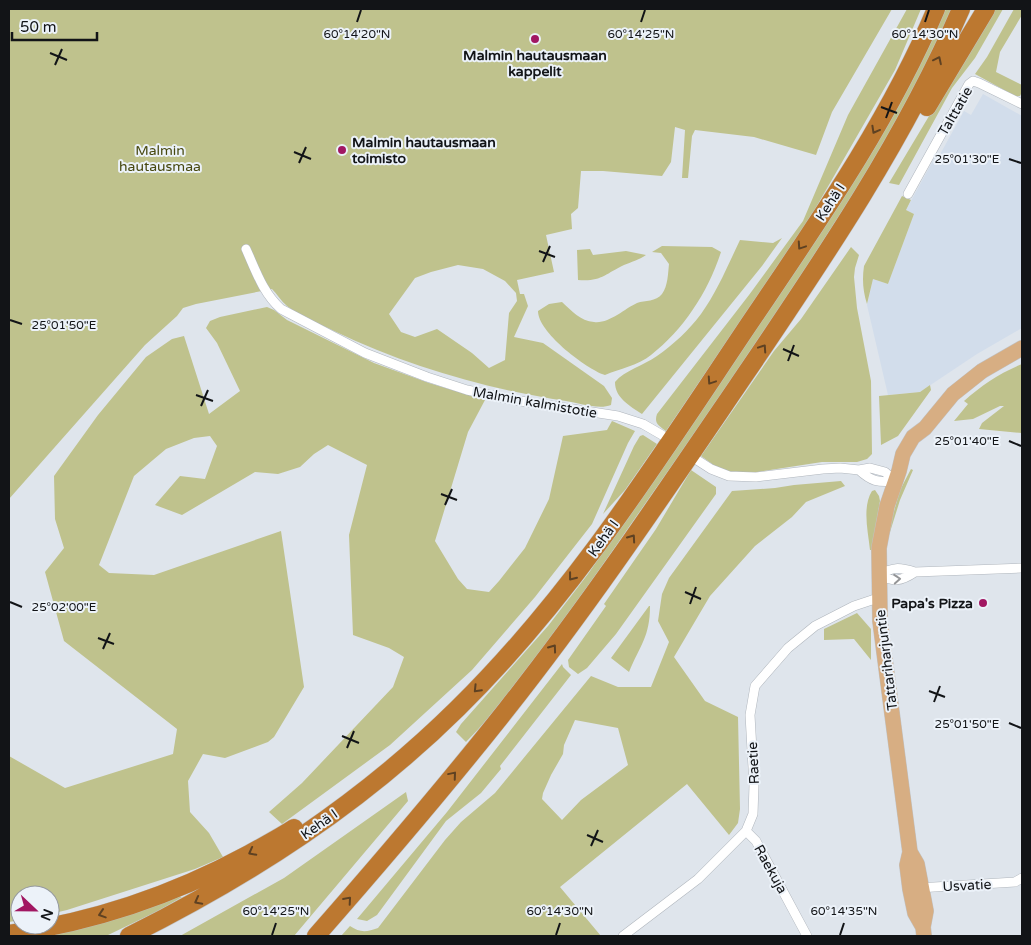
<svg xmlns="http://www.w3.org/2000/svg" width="1031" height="945" font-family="'Varela Round',sans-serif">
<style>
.built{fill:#d2ddeb}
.green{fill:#bfc28d;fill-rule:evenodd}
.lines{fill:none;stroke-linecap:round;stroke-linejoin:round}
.street-casing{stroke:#b0b6bd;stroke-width:10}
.primary-casing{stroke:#c1c2c3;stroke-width:16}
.highway-casing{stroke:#c1c2c3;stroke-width:19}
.street{stroke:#fff;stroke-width:9}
.primary{stroke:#d7ae83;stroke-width:15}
.highway{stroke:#bc7830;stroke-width:18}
.oneway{stroke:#5e4122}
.oneway2{stroke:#949597}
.ticks{fill:none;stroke:#121417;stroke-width:2}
.poi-dot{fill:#a11762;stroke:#ecf2f9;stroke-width:2}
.labels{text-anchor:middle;stroke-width:4;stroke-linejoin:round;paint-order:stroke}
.poi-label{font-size:14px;font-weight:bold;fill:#121417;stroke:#ecf2f9}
.street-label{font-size:14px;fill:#121417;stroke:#ecf2f9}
.park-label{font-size:14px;fill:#47480f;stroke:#ecf2f9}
.ticks-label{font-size:12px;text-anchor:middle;fill:#121417;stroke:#ecf2f9;stroke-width:4;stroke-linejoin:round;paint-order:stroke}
</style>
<rect width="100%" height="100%" fill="#dfe5ec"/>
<path class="built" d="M 983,94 L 1022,116 L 1022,328 L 977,354 L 920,392 L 888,395 L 867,305 L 873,279 L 888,284 L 914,214 L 906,210 L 935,157 L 938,158 L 964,111 L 971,115 Z"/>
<path class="green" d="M 9,9 L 892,9 L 832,112 L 816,155 L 754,137 L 695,130 L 692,136 L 688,178 L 682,178 L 685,130 L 675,127 L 671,162 L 662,176 L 603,171 L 581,171 L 578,208 L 571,214 L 572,229 L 546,235 L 554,272 L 517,280 L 520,294 L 524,294 L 528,306 L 514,337 L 543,343 L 604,386 L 612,398 L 611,405 C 599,410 579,403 566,401 C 486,389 407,366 334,331 C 318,323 301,317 287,306 C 281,301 277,294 272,289 L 196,304 L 183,308 L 177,316 L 145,345 L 9,499 ZM 458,265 L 483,269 L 505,281 L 516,293 L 517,301 L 509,313 L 505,360 L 489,368 L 472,353 L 437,329 L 415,337 L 401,332 L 389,314 L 415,278 L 431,272 Z
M 907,9 L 921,9 L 895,70 L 807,223 L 666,431 C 658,425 654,423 657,414 L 749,295 L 803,221 L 848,115 Z
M 946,9 L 953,9 C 919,88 875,161 828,233 C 771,324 709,413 647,501 C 608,557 570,613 528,667 C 508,693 489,719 466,742 L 456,732 L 461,724 L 548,626 L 588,574 L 661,468 L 873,151 L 909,86 Z
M 993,9 L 1003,9 L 975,58 L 952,88 L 899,185 L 889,183 Z
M 1014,9 L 1022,9 L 1022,15 L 1000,52 L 996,72 L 1022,85 L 1022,92 L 1020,96 L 1015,96 L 975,74 L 987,57 Z
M 902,196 L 911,200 L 906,210 L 914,214 L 888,284 L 873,279 L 867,304 C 863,291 862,280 864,266 Z
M 782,238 L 762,266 L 642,414 C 630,406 615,398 615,382 C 625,370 643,366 657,356 C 673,345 689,330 701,314 C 717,292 728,265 740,240 L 773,243 Z
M 662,246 L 712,247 L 721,252 C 708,292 684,329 651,355 C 639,365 619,369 605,375 L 602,374 C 583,366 538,332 538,311 L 549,304 L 562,302 C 572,311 580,321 594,322 C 609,324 624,309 637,303 C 645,300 656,302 662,294 C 668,286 668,273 669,264 L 661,253 L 652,252 Z
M 851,247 L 859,255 L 855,268 L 854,277 L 857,308 L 871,381 L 872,454 L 867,459 L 857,462 L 822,462 L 751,473 L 735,473 L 727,471 L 715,466 L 701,456 L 774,351 L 801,319 Z
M 590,249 L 593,255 L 626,251 L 646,255 C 639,260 631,262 624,265 C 605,274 601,282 578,280 L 577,250 Z
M 267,307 L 274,310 L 287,320 L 374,363 L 429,383 L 485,400 L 468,432 L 435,541 L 458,579 L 467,589 L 489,592 L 499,581 L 525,548 L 549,499 L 563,436 L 607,430 L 612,421 L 635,431 L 628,443 L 592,524 L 535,597 L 472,670 L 390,745 L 282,824 L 269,812 L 302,783 L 393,687 L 404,657 L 389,648 L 353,635 L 349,535 L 367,465 L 328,445 L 314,454 L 300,467 L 278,474 L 255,472 L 182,515 L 155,505 L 180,476 L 205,479 L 217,446 L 210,436 L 194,438 L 166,449 L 134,476 L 99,565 L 109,573 L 154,575 L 281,531 L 304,687 L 274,737 L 268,742 L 225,758 L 203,754 L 188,781 L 190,812 L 209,833 L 223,857 L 195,869 L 67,910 L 50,914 L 50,895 L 20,895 L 20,920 L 9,922 L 9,756 L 65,788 L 173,754 L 177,729 L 64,641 L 45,572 L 64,548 L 55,519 L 54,476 L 98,415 L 146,357 L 172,339 L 184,336 L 209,414 L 240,391 L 217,343 L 206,328 L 210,321 L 220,317 Z
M 1022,364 L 1022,433 L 979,429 L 982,423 L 1004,406 L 1000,406 L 973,419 L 954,421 L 968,404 L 964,401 C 982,385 1000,373 1022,364 Z
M 930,385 L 931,390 L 898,436 L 881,445 L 879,396 L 920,392 Z
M 643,435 L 657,444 L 625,490 L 603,514 L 634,446 L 640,436 Z
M 911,469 L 913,470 L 900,500 L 890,532 L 888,532 L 900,490 Z
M 691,470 L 716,487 L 716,494 L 616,634 L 587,668 L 578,674 L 569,667 L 568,660 L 606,606 L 604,604 L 656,529 Z
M 841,481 L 845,486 L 806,502 L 792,517 L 755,546 L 710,596 L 674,657 L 705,701 L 738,717 L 740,809 L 738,823 L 729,835 L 687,784 L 560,887 L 601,936 L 341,936 L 350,926 C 360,933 367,932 378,928 L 445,840 L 461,822 L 495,793 L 591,676 L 618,687 L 651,687 L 669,642 L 658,621 L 662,594 L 669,578 L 732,491 L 775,488 L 794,485 ZM 575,720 L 618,728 L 628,765 L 581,800 L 562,820 L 542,799 L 543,793 L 551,775 L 563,754 L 564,745 Z
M 875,490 L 879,496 L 880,501 L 872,550 L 870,550 C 868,531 862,507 872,491 Z
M 649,606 L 650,606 C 650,637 640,645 629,672 L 611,658 Z
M 857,613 L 871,629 L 871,660 L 854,639 L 824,640 L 824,629 Z
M 562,664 L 563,667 L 571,675 L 500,766 L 501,769 L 481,793 L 446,821 L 377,915 L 367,921 L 357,919 L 447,812 Z
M 406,792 L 408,801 L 294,936 L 180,936 L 284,878 Z
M 179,897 L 182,897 L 158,911 L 106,936 L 42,936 L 103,923 Z"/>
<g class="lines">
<defs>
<path id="street" d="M 908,194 L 969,84 L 973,81 L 979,83 L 1022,104
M 246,249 C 256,271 263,293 281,309 L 365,353 L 427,377 L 467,390 L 514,400 L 618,416 L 643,424 L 662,435
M 697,460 L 711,469 L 729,476 L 756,477 L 823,469 L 840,468 L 859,470 L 870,468 L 885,472 L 895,481
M 859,470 C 871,481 878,483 895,481
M 878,575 C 893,567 899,567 915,572 L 1022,568
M 878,575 C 894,582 900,582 915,572
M 746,831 L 756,841 L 807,936
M 918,888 L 1015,882 L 1022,878
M 623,936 L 698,879 L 746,831 L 753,814 L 754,785 L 750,715 L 755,686 L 788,648 L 815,626 L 854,606 L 878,598"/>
<path id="primary" d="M 910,852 L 917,864 L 926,911 L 923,927
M 924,936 L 923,927 L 915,913 L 910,889 L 907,865 L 910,852 L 880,621 L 879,548 L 887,506 L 899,471 L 903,454 L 913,437 L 925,428 L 953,394 L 982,371 L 1022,348"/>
<path id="highway" d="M 927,107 L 986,9
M 9,934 C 92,922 173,895 247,855 C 263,846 279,838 294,828
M 129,936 C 251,875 361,804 458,708 C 571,597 656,463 743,333 C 813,229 887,125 936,9
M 316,936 C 381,862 445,787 506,710 C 589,605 663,495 738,385 C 820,264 903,143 961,9"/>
</defs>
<use href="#street" class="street-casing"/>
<use href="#primary" class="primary-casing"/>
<use href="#highway" class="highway-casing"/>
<use href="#street" class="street"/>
<use href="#primary" class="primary"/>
<use href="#highway" class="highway"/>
</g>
<defs><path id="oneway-chevron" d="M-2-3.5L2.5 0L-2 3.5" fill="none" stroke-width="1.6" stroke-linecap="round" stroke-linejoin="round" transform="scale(1.25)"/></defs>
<g class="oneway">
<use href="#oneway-chevron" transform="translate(938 60) rotate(-64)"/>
<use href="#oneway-chevron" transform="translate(875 130) rotate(119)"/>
<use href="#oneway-chevron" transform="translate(801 246) rotate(124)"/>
<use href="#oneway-chevron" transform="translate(763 348) rotate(-56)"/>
<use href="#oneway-chevron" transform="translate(711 381) rotate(124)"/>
<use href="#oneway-chevron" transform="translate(632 538) rotate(-55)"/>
<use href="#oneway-chevron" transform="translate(572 577) rotate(128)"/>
<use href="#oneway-chevron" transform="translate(553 648) rotate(-54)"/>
<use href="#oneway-chevron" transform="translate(477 689) rotate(134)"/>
<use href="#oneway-chevron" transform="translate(453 775) rotate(-50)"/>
<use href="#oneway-chevron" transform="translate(252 852) rotate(152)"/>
<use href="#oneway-chevron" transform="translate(348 900) rotate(-49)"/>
<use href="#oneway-chevron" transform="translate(198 901) rotate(152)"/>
<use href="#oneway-chevron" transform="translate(102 914) rotate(162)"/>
</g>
<use class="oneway2" href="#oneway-chevron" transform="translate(897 579) rotate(-4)"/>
<path class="ticks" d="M 357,22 L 361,10M 641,22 L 645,10M 925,22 L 929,10M 50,53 L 67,60M 55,65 L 62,49M 881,107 L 897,113M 886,118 L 892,102M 294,152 L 311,159M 1009,159 L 1021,163M 299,163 L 306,147M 539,251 L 555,257M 543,262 L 550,246M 10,320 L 22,324M 783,349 L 799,356M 788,361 L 794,345M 196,395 L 213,401M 201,406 L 208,390M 1009,441 L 1021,446M 441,494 L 457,500M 445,505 L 452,489M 685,592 L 701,599M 10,602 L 22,607M 690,604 L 696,587M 98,638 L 114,644M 103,649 L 110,633M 929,691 L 945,697M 934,702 L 940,686M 1009,723 L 1021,728M 342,736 L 359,743M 347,748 L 354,731M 587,835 L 603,842M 591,846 L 598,830M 272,935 L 276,923M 556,935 L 560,923M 840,935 L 844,923"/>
<g class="poi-dot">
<circle cx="535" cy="39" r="5"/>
<circle cx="342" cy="150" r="5"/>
<circle cx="983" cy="603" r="5"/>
</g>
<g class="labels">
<g class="poi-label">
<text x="535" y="60">Malmin hautausmaan<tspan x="535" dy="16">kappelit</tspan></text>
<text x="352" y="147" text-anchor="start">Malmin hautausmaan<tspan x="352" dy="16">toimisto</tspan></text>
<text x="973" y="608" text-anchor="end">Papa's Pizza</text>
</g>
<g class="street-label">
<text transform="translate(955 111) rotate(-60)" y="5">Talttatie</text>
<text transform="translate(830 202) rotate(-57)" y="5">Kehä I</text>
<text transform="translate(535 402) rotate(10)" y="5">Malmin kalmistotie</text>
<text transform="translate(603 538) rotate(-54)" y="5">Kehä I</text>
<text transform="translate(886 660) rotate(-97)" y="5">Tattariharjuntie</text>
<text transform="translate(753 763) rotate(-93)" y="5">Raetie</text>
<text transform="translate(319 824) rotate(-35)" y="5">Kehä I</text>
<text transform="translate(771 869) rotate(61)" y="5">Raekuja</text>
<text transform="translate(967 885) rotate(-3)" y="5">Usvatie</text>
</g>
<g class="park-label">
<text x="160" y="155">Malmin<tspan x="160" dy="16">hautausmaa</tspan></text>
</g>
</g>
<g class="ticks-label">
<text x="641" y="38">60°14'25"N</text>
<text x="925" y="38">60°14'30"N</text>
<text x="357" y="38">60°14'20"N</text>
<text x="967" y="163">25°01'30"E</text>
<text x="64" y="329">25°01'50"E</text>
<text x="967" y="445">25°01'40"E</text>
<text x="64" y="611">25°02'00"E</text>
<text x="967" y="728">25°01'50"E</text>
<text x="276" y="915">60°14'25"N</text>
<text x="560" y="915">60°14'30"N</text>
<text x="844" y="915">60°14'35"N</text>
</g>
<rect width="1031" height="945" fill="none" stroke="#121417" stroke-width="20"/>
<g transform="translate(35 910) rotate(112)"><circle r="24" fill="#ecf2f9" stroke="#95999f"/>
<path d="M0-4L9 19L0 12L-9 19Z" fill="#a11762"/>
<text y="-8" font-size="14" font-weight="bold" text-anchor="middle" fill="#121417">N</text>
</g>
<path d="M12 32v8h85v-8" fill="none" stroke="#121417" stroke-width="2.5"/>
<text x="20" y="32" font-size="15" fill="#121417" stroke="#ecf2f9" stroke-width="4" paint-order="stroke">50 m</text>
</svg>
